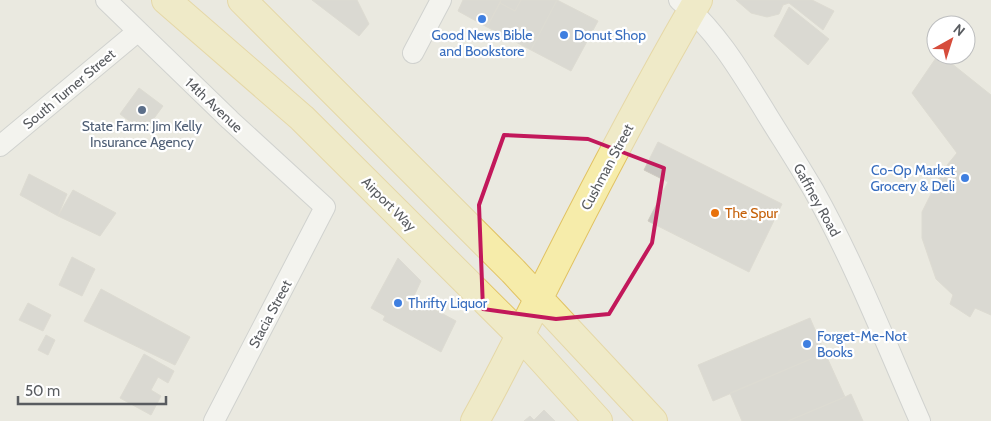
<svg xmlns="http://www.w3.org/2000/svg" width="991" height="421" font-family="Cabin,sans-serif">
<style>
.building{fill:#c8c5c0;stroke:#cecac0}
.lines{fill:none;stroke-linecap:round;stroke-linejoin:round}
.street-casing{stroke:#b3b6ba;stroke-width:22}
.primary-casing{stroke:#e1c262;stroke-width:30}
.street{stroke:#fff;stroke-width:20}
.primary{stroke:#f6ecaa;stroke-width:28}
.marked{fill:none;stroke:#c2185b;stroke-width:4;stroke-linejoin:round}
.shop-dot{fill:#3f7fe0;stroke:#fff;stroke-width:2}
.service-dot{fill:#5c6f8a;stroke:#fff;stroke-width:2}
.food-dot{fill:#e8710a;stroke:#fff;stroke-width:2}
.labels{text-anchor:middle;stroke-width:4.5;stroke-linejoin:round;paint-order:stroke}
.shop-label{font-size:14px;fill:#366cbe;stroke:#fff;text-anchor:start}
.street-label{font-size:14px;fill:#595c60;stroke:#fff}
.service-label{font-size:14px;fill:#4e5e75;stroke:#fff}
.food-label{font-size:14px;fill:#c56008;stroke:#fff;text-anchor:start}
</style>
<rect width="100%" height="100%" fill="#eae9e0"/>
<path class="building" d="M 312,0 L 357,0 L 369,24 L 359,36 Z
M 463,0 L 501,0 L 487,27 L 458,11 Z
M 501,0 L 521,0 L 515,11 L 500,3 Z
M 521,0 L 557,0 L 531,50 L 487,27 L 500,3 L 515,11 Z
M 557,0 L 598,21 L 571,71 L 531,50 Z
M 736,0 L 812,0 L 834,11 L 823,30 L 789,3 L 783,5 L 779,14 L 767,17 L 751,13 Z
M 789,7 L 829,39 L 808,65 L 774,36 Z
M 938,55 L 941,55 L 991,95 L 991,315 L 975,308 L 970,317 L 950,304 L 953,295 L 936,279 L 922,238 L 922,212 L 943,170 L 957,153 L 912,93 Z
M 139,88 L 163,106 L 144,132 L 120,114 Z
M 658,142 L 782,204 L 749,272 L 648,221 L 668,182 L 644,170 Z
M 29,174 L 67,194 L 58,216 L 20,195 Z
M 73,190 L 116,213 L 100,236 L 58,216 Z
M 72,257 L 95,269 L 82,296 L 59,285 Z
M 398,258 L 421,281 L 413,298 L 456,321 L 441,352 L 383,320 L 385,316 L 371,308 Z
M 101,289 L 190,337 L 175,365 L 84,321 Z
M 28,303 L 51,315 L 43,331 L 19,320 Z
M 810,318 L 825,353 L 713,401 L 698,365 Z
M 46,335 L 55,340 L 48,355 L 38,350 Z
M 825,353 L 845,397 L 788,421 L 742,421 L 730,393 Z
M 144,354 L 174,371 L 168,383 L 158,377 L 151,390 L 161,396 L 151,415 L 120,398 Z
M 851,394 L 863,421 L 788,421 L 845,397 Z
M 544,410 L 555,421 L 524,421 L 530,416 L 534,420 Z"/>
<g class="lines">
<defs>
<path id="street" d="M 106,0 L 230,120 L 325,207 L 214,421
M 679,0 C 715,28 742,74 766,113 C 782,139 799,165 814,191 C 855,264 886,344 920,421
M 413,53 L 441,0
M 0,146 L 137,32"/>
<path id="primary" d="M 166,0 L 302,118 L 521,336 L 598,421
M 242,0 L 513,271 L 653,421
M 475,421 C 503,371 527,321 553,270 C 599,179 647,88 698,0"/>
</defs>
<use href="#street" class="street-casing"/>
<use href="#primary" class="primary-casing"/>
<use href="#street" class="street"/>
<use href="#primary" class="primary"/>
</g>
<path d="M0 0H991V421H0ZM 504,135 L 588,139 L 664,168 L 652,243 L 609,314 L 556,319 L 483,309 L 479,205 Z" fill="#eae9e0" fill-opacity=".55" fill-rule="evenodd"/>
<path class="marked" d="M 504,135 L 588,139 L 664,168 L 652,243 L 609,314 L 556,319 L 483,309 L 479,205 Z"/>
<g class="shop-dot">
<circle cx="482" cy="19" r="5"/>
<circle cx="564" cy="35" r="5"/>
<circle cx="965" cy="178" r="5"/>
<circle cx="398" cy="303" r="5"/>
<circle cx="807" cy="344" r="5"/>
</g>
<circle class="service-dot" cx="142" cy="110" r="5"/>
<circle class="food-dot" cx="715" cy="213" r="5"/>
<g class="labels">
<g class="shop-label">
<text x="482" y="40" text-anchor="middle">Good News Bible<tspan x="482" dy="16">and Bookstore</tspan></text>
<text x="574" y="40">Donut Shop</text>
<text x="955" y="175" text-anchor="end">Co-Op Market<tspan x="955" dy="16">Grocery &amp; Deli</tspan></text>
<text x="408" y="308">Thrifty Liquor</text>
<text x="817" y="341">Forget-Me-Not<tspan x="817" dy="16">Books</tspan></text>
</g>
<g class="street-label">
<text transform="translate(69 89) rotate(-40)" y="5">South Turner Street</text>
<text transform="translate(214 105) rotate(43)" y="5">14th Avenue</text>
<text transform="translate(607 167) rotate(-62)" y="5">Cushman Street</text>
<text transform="translate(817 200) rotate(61)" y="5">Gaffney Road</text>
<text transform="translate(389 204) rotate(45)" y="5">Airport Way</text>
<text transform="translate(270 314) rotate(-62)" y="5">Stacia Street</text>
</g>
<g class="service-label">
<text x="142" y="131">State Farm: Jim Kelly<tspan x="142" dy="16">Insurance Agency</tspan></text>
</g>
<g class="food-label">
<text x="725" y="218">The Spur</text>
</g>
</g>
<g transform="translate(951 40) rotate(39)"><circle r="24" fill="#ffffff" stroke="#bdbebf"/>
<path d="M0-4L9 19L0 12L-9 19Z" fill="#d64c3b"/>
<text y="-8" font-size="14" font-weight="bold" text-anchor="middle" fill="#595c60">N</text>
</g>
<path d="M18 396v8h148v-8" fill="none" stroke="#595c60" stroke-width="2.5"/>
<text x="25" y="396" font-size="15" fill="#595c60" stroke="#ffffff" stroke-width="4" paint-order="stroke">50 m</text>
</svg>
